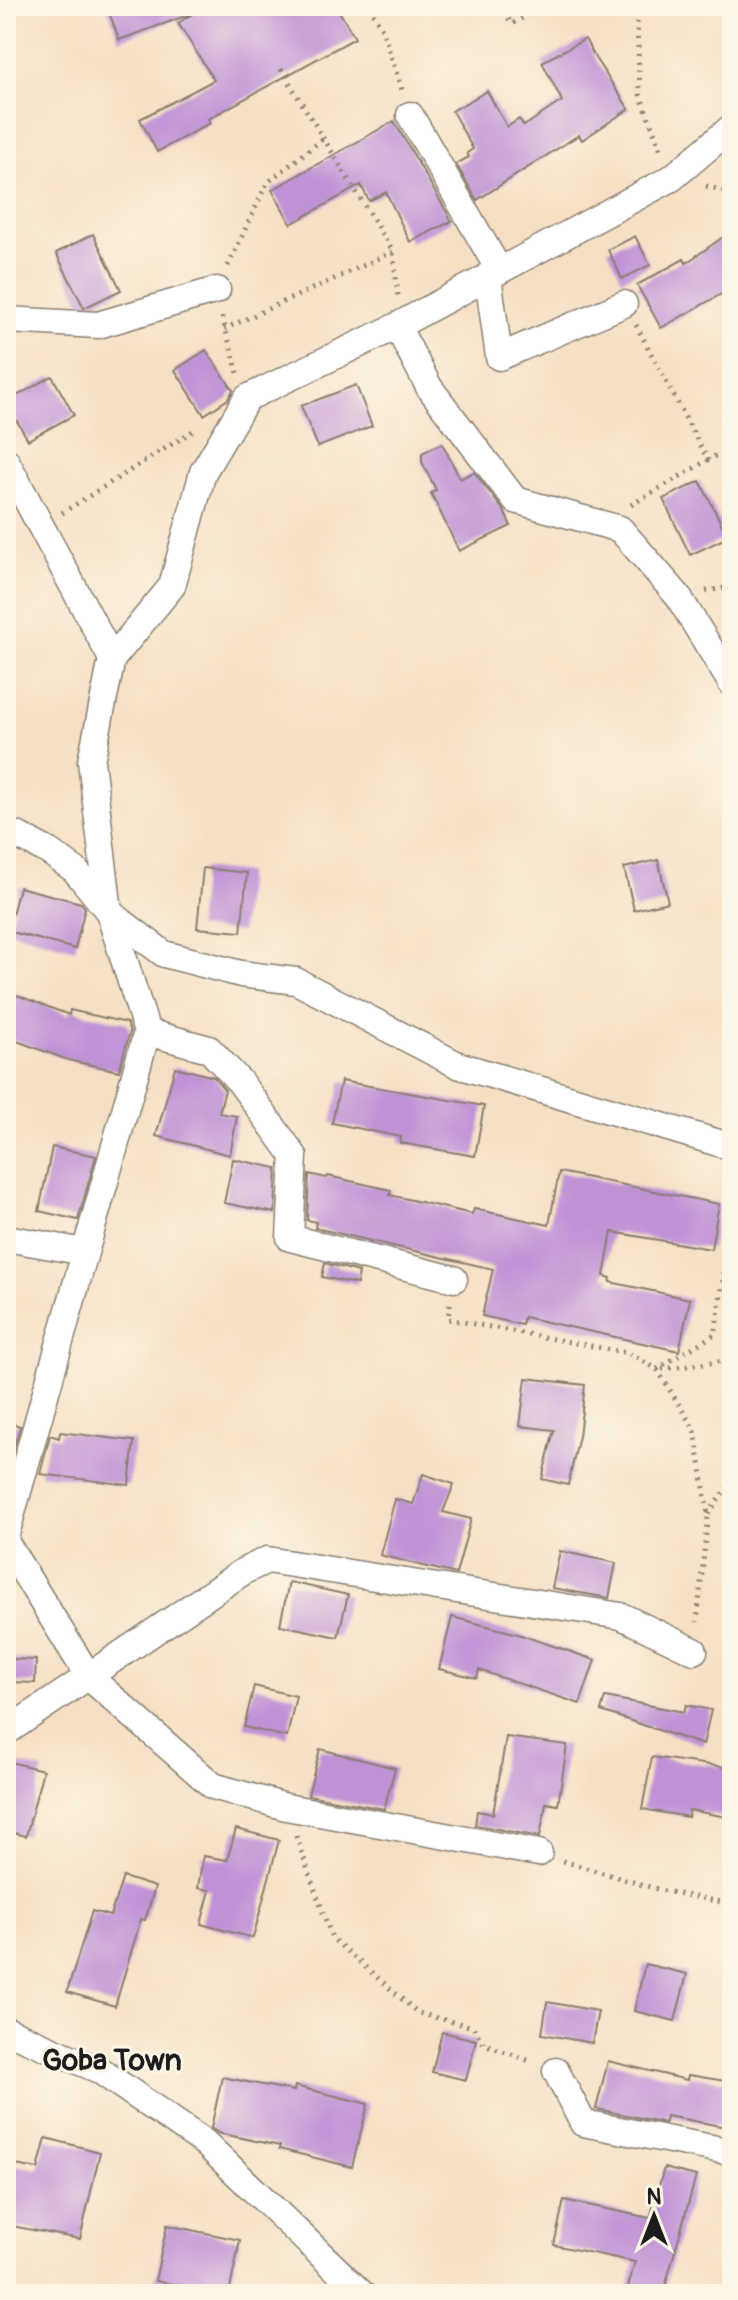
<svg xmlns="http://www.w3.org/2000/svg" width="738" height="2300" font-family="Pangolin,sans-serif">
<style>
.building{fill:#bf92d6}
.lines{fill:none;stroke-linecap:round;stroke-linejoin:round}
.minor-casing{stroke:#897e70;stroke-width:29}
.path{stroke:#897e70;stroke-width:5;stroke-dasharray:2 6;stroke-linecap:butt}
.minor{stroke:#fff;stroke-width:26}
.labels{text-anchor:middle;stroke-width:6;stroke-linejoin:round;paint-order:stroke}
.district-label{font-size:30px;font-weight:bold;fill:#1c1c1c;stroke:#fcf5e5}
</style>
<rect width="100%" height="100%" fill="#fcf5e5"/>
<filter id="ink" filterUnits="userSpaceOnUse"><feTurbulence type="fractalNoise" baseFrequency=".0125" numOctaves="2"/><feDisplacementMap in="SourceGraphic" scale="16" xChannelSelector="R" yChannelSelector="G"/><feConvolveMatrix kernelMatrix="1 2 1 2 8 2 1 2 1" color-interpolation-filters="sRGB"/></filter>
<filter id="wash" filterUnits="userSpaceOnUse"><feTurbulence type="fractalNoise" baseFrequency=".006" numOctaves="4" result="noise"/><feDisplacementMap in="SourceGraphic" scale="32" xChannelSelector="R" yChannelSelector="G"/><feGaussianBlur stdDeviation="1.8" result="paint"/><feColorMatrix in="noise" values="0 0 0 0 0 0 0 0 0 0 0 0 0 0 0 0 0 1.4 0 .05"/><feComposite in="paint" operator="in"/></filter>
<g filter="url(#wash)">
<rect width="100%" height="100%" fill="#f6e0c5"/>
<g id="blocks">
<path class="building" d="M 107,6 L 336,6 L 355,38 L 208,119 L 210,123 L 157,152 L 140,119 L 214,80 L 178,23 L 194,13 L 119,40 Z
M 585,39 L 597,61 L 629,109 L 582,140 L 579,135 L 477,200 L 456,164 L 469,157 L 467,153 L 473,149 L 452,111 L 487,91 L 507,127 L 519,119 L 524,126 L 562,101 L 542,62 Z
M 394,121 L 452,221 L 410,242 L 386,192 L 369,201 L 361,185 L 291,224 L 272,190 Z
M 732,231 L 732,288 L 661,328 L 637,285 L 684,259 L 686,263 Z
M 93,234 L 121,290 L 84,308 L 56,253 Z
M 635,236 L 650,265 L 622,279 L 608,250 Z
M 206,350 L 233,390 L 228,399 L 204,415 L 175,370 Z
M 52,376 L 74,415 L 28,440 L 6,402 Z
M 356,385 L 372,426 L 318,447 L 301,406 Z
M 442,443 L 460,479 L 474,472 L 504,511 L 511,526 L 459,551 L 431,493 L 436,490 L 422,462 L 422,453 Z
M 700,481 L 728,537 L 690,555 L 663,499 Z
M 658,860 L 668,902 L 634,910 L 624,868 Z
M 203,868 L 247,873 L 241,932 L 197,928 Z
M 19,887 L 81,903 L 85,908 L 75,949 L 8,931 Z
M 6,991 L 69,1015 L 70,1010 L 127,1023 L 130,1032 L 119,1071 L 68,1060 L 6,1037 Z
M 175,1067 L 214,1077 L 225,1090 L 219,1113 L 237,1116 L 230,1155 L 156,1136 Z
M 341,1081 L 484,1106 L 475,1156 L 400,1143 L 401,1137 L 332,1123 Z
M 52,1147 L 96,1156 L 78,1220 L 39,1211 Z
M 233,1159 L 277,1168 L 275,1213 L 224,1203 Z
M 559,1172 L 719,1204 L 711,1249 L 612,1232 L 604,1276 L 611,1278 L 610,1282 L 690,1299 L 679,1351 L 524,1317 L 522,1325 L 482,1316 L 493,1269 L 315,1228 L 316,1222 L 307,1220 L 309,1174 L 327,1178 L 328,1176 L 391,1190 L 390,1195 L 472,1214 L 474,1209 L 549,1225 Z
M 325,1263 L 359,1272 L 357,1284 L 322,1277 Z
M 526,1378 L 585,1385 L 579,1436 L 568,1485 L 542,1479 L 554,1430 L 520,1426 Z
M 6,1422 L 20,1426 L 8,1468 L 6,1467 Z
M 60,1432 L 134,1441 L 129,1485 L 40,1474 L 50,1435 L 59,1438 Z
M 423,1474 L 454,1484 L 443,1512 L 471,1519 L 456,1574 L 380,1555 L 395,1499 L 413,1504 Z
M 560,1551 L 616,1563 L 609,1598 L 552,1588 Z
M 289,1582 L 348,1595 L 338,1637 L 280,1625 Z
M 452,1617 L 518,1634 L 595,1660 L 580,1704 L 479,1670 L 477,1678 L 439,1669 Z
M 11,1659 L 36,1660 L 35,1683 L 10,1682 Z
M 254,1686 L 296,1696 L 287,1737 L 244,1727 Z
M 605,1697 L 684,1712 L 686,1705 L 711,1710 L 703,1745 L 601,1711 Z
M 506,1737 L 567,1745 L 558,1805 L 546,1803 L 540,1837 L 475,1825 L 477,1811 L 493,1814 Z
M 320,1749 L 395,1768 L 384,1809 L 308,1795 Z
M 652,1757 L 732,1768 L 732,1818 L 689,1810 L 688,1817 L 642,1809 Z
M 6,1761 L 43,1770 L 26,1836 L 6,1831 Z
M 236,1829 L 279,1840 L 253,1938 L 201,1924 L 210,1890 L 198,1888 L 203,1856 L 227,1860 Z
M 123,1877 L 155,1887 L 145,1920 L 141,1919 L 115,2006 L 67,1992 L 92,1911 L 110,1916 Z
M 645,1964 L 687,1974 L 675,2021 L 634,2011 Z
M 547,2002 L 598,2011 L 592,2043 L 542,2034 Z
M 442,2032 L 476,2040 L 466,2080 L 432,2072 Z
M 608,2061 L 687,2080 L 688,2075 L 732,2082 L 732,2128 L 666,2116 L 665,2123 L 596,2109 Z
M 222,2077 L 294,2091 L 295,2086 L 368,2104 L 352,2167 L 279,2149 L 280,2146 L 218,2133 L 211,2128 Z
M 46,2138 L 100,2152 L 80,2239 L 6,2225 L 15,2165 L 38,2169 Z
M 664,2168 L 696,2176 L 663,2294 L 626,2294 L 635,2262 L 554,2245 L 564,2200 L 650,2218 Z
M 167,2225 L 240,2240 L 229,2294 L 155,2281 Z"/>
</g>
</g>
<g filter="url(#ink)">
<use href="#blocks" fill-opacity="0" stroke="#897e70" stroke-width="2"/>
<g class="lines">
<defs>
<path id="minor" d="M 410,115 L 499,270
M 488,276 L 499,357 L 624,304
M 6,320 L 98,325 L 217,290
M 397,326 L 429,387 L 515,500 L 620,529 L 678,596 L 732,684
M 6,461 L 112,659 L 91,761 L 109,912 L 147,1032 L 6,1534
M 112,659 L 172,586 L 203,472 L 247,398 L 397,326 L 672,178 L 732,127
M 6,835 L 17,835 L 48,851 L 75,870 L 109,912 L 164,954 L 241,974 L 296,981 L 458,1065 L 732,1147
M 147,1032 L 209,1049 L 240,1082 L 294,1156 L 290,1238 L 454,1279
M 6,1238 L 85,1252
M 6,1543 L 89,1677 L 213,1786 L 286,1807 L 539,1853
M 6,1732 L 244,1571 L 267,1560 L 621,1616 L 694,1651
M 6,2030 L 99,2070 L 205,2143 L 362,2294
M 556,2071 L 583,2123 L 732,2152"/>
</defs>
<use href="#minor" class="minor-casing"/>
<path class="path" d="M 369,6 L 382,29 L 402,90
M 499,6 L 512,24 L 543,6
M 636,6 L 640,94 L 662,153
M 281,69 L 393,252 L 398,296
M 706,186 L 732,193
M 228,266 L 267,183 L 324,138
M 222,317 L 238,373
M 636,325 L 709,462
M 224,329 L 393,252
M 631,505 L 732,446
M 62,513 L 196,429
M 706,591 L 732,587
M 450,1304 L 448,1319 L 628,1353 L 657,1369 L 695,1431 L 708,1514 L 697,1622
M 657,1369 L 715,1334 L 732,1220
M 662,1369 L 726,1361 L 732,1363
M 708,1514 L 732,1481
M 296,1836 L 332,1938 L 418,2013 L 473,2027 L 484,2044 L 533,2062
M 563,1861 L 660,1890 L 732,1904"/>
<use href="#minor" class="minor"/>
</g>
</g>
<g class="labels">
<g class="district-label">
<text x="112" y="2070">Goba Town</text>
</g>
</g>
<rect width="738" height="2300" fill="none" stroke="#fcf5e5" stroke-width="32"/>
<g transform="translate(654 2216)" stroke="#fcf5e5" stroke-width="6" paint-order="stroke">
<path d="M0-6L14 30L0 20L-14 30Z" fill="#1c1c1c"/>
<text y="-12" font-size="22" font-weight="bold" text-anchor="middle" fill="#1c1c1c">N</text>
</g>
</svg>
